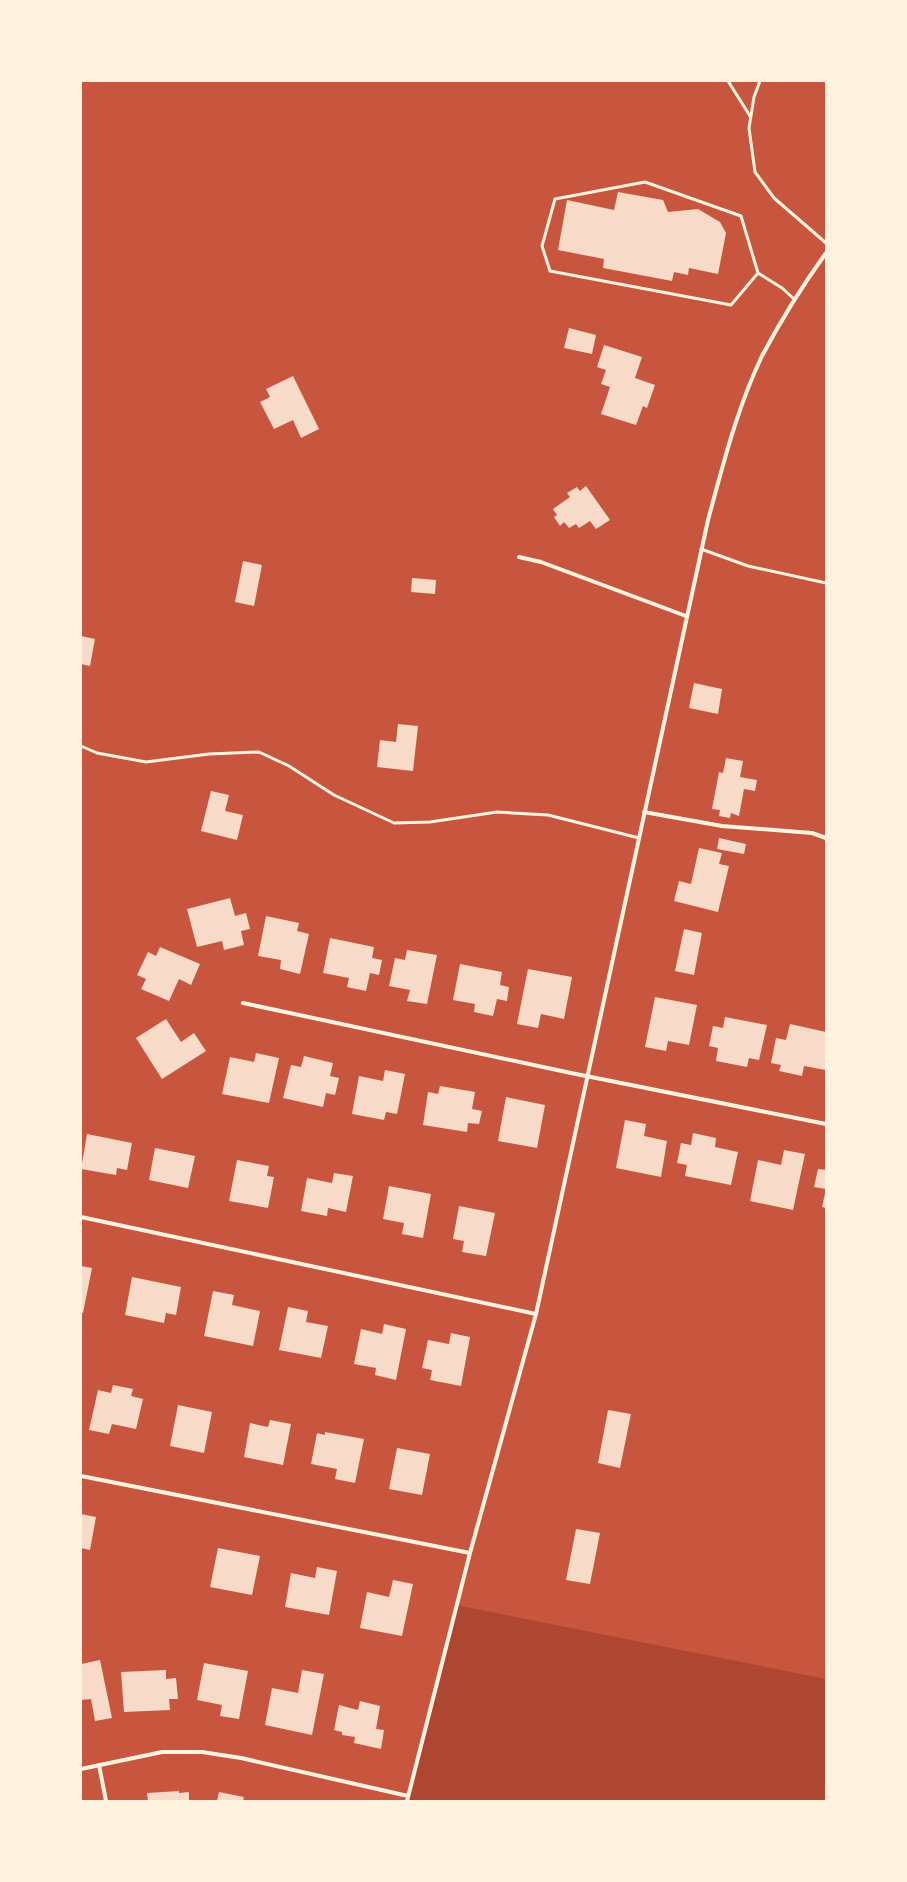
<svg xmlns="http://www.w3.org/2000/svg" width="907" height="1882" font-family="'Roboto Condensed',sans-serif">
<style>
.green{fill:#ae4732}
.building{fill:#f7dbc8}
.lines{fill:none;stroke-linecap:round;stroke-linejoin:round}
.service{stroke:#fff3e0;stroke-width:3}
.minor{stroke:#fff3e0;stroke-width:4}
</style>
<rect width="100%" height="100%" fill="#c8553d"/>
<path class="green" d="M 456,1605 L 826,1679 L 826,1801 L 408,1801 Z"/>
<path class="building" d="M 618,192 L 663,200 L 668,212 L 698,209 L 720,222 L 726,233 L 718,274 L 689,268 L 688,275 L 674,272 L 672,281 L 603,268 L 604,259 L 558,250 L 567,200 L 614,210 Z
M 569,328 L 596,335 L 592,354 L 564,348 Z
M 604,345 L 642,357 L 635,378 L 655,385 L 647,408 L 643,406 L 636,425 L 601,414 L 610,387 L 601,384 L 606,370 L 597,367 Z
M 293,376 L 319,429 L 301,438 L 293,420 L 274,429 L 260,402 L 270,397 L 266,389 Z
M 586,486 L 610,520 L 596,529 L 590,521 L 579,528 L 576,524 L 569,528 L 564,522 L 560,526 L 554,517 L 557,515 L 553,509 L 570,497 L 567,493 L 577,487 L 580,491 Z
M 243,561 L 262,565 L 254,606 L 235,602 Z
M 412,578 L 436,580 L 435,594 L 411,592 Z
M 81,636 L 95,639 L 90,666 L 81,664 Z
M 694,683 L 722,689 L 718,714 L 689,708 Z
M 398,724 L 418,726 L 413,771 L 377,767 L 380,740 L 396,742 Z
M 726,758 L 743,761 L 740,777 L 757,780 L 755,791 L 744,789 L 739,816 L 731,813 L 730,818 L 719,816 L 720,810 L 712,809 L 719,772 L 723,773 Z
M 211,791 L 229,795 L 225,811 L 243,815 L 237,840 L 201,831 Z
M 719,838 L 746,844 L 744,854 L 717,849 Z
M 699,848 L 722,853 L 719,864 L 729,866 L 718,912 L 674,901 L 679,881 L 691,884 Z
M 230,898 L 235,916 L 246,913 L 250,929 L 241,931 L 244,945 L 224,950 L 222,941 L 197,947 L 187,909 Z
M 266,916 L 299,923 L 297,931 L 309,934 L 300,974 L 280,969 L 281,960 L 258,956 Z
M 684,929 L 702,933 L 694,975 L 675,971 Z
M 330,938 L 374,947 L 372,958 L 382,960 L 379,975 L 370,973 L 366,991 L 347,987 L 349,978 L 323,973 Z
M 160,947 L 200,964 L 191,985 L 179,979 L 169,1001 L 141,989 L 146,979 L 137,975 L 148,952 L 156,956 Z
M 407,950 L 437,955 L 427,1004 L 407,1001 L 410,990 L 389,986 L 395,958 L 405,960 Z
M 460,964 L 502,972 L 500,985 L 509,987 L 507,1001 L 497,999 L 493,1016 L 474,1012 L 475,1004 L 453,1000 Z
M 528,969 L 572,977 L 564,1019 L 541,1014 L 538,1028 L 517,1024 Z
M 655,997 L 697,1005 L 689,1045 L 668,1041 L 666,1051 L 645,1047 Z
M 725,1017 L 767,1025 L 759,1060 L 749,1058 L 747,1067 L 716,1061 L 718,1048 L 709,1046 L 713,1026 L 723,1028 Z
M 166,1019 L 181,1042 L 194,1033 L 206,1051 L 162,1079 L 136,1038 Z
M 790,1024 L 826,1032 L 825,1070 L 804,1066 L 802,1076 L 779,1071 L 781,1065 L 771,1063 L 776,1038 L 786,1040 Z
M 256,1053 L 279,1058 L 269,1103 L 222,1094 L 230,1057 L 254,1062 Z
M 304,1056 L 333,1063 L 330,1076 L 339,1078 L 335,1095 L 326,1093 L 323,1107 L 283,1098 L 291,1065 L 301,1067 Z
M 385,1070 L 405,1074 L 397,1114 L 386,1112 L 384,1120 L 352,1114 L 359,1076 L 383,1081 Z
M 440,1086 L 475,1092 L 472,1109 L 482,1111 L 479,1124 L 468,1123 L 467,1132 L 423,1125 L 428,1092 L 438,1094 Z
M 506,1097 L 545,1105 L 537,1148 L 498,1141 Z
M 625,1120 L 646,1124 L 644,1136 L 667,1141 L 661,1177 L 616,1168 Z
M 693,1133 L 716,1138 L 715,1147 L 738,1152 L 731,1185 L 685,1176 L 687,1165 L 677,1163 L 681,1143 L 691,1145 Z
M 87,1134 L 132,1143 L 127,1170 L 117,1168 L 116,1175 L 81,1169 Z
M 155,1148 L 195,1156 L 188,1188 L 149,1180 Z
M 784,1150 L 805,1154 L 793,1210 L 750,1201 L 758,1160 L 781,1165 Z
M 237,1160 L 269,1166 L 267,1176 L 274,1177 L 268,1208 L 229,1201 Z
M 818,1169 L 826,1170 L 826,1208 L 822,1207 L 826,1189 L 814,1187 Z
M 334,1173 L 353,1176 L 346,1212 L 328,1208 L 327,1216 L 301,1211 L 307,1178 L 332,1183 Z
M 389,1186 L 431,1194 L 423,1238 L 402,1234 L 404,1223 L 383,1219 Z
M 459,1206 L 495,1213 L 486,1256 L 462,1252 L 464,1241 L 453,1239 Z
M 81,1266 L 92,1268 L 83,1313 L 81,1313 Z
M 132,1277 L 181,1287 L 176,1315 L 166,1313 L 164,1323 L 125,1315 Z
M 213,1291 L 234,1295 L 232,1305 L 260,1311 L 253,1346 L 204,1336 Z
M 288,1307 L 308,1311 L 306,1322 L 328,1326 L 321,1358 L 279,1350 Z
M 384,1324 L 406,1329 L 396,1380 L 375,1375 L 376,1368 L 354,1364 L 361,1329 L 382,1334 Z
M 451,1333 L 470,1337 L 461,1386 L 430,1380 L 432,1370 L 422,1368 L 428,1340 L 449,1344 Z
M 113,1385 L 133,1389 L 131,1396 L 143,1399 L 136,1429 L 112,1424 L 109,1434 L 89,1430 L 98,1390 L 111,1393 Z
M 178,1405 L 212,1412 L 204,1453 L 170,1446 Z
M 608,1410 L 631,1414 L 620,1468 L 598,1463 Z
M 270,1420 L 291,1424 L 283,1465 L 244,1457 L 250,1423 L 268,1427 Z
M 325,1432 L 364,1439 L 355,1483 L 335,1479 L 337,1469 L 311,1464 L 317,1433 L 325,1435 Z
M 397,1448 L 430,1454 L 422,1495 L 389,1489 Z
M 81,1514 L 96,1517 L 90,1550 L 81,1548 Z
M 576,1529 L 600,1533 L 590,1584 L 566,1580 Z
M 218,1548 L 260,1556 L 252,1595 L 210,1587 Z
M 317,1567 L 337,1571 L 329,1615 L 285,1607 L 291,1573 L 315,1578 Z
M 393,1580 L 413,1584 L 402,1636 L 360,1628 L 367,1592 L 389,1597 Z
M 100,1660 L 112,1718 L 95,1721 L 91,1699 L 81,1700 L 81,1664 Z
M 204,1663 L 248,1671 L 239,1719 L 220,1716 L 222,1705 L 197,1700 Z
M 166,1670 L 166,1679 L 176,1678 L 178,1699 L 169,1699 L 170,1710 L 124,1712 L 121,1672 Z
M 302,1670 L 324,1674 L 312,1735 L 265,1725 L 272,1688 L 298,1693 Z
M 360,1701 L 380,1706 L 376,1729 L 384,1730 L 381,1749 L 354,1743 L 355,1737 L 342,1735 L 342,1732 L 334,1730 L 339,1705 L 358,1710 Z
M 179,1791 L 179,1793 L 189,1792 L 189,1801 L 148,1801 L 147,1793 Z
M 219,1792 L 244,1797 L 243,1801 L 217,1801 Z"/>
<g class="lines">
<path class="service" d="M 728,81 L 750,116
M 760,81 L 754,97 L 749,128 L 755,172 L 774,198 L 826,243
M 758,273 L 741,216 L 645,182 L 555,199 L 542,246 L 550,271 L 731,305 L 758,273 L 782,288 L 794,299
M 701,549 L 748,566 L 826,583
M 81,746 L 97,753 L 146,762 L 209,754 L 259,752 L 289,766 L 334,795 L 394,823 L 430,822 L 497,812 L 548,815 L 639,838"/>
<path class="minor" d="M 519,557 L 541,562 L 686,616
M 644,812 L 722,826 L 812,833 L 826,838
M 243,1003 L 571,1073 L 826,1124
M 81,1217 L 536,1314
M 81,1476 L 470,1553
M 99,1765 L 106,1801
M 81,1769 L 162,1752 L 202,1752 L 241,1758 L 408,1796
M 407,1801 L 470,1553 L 536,1314 L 708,520 C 723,465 737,408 762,356 C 781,320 802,286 826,253"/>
</g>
<rect width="907" height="1882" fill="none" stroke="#fff3e0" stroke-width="164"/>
</svg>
